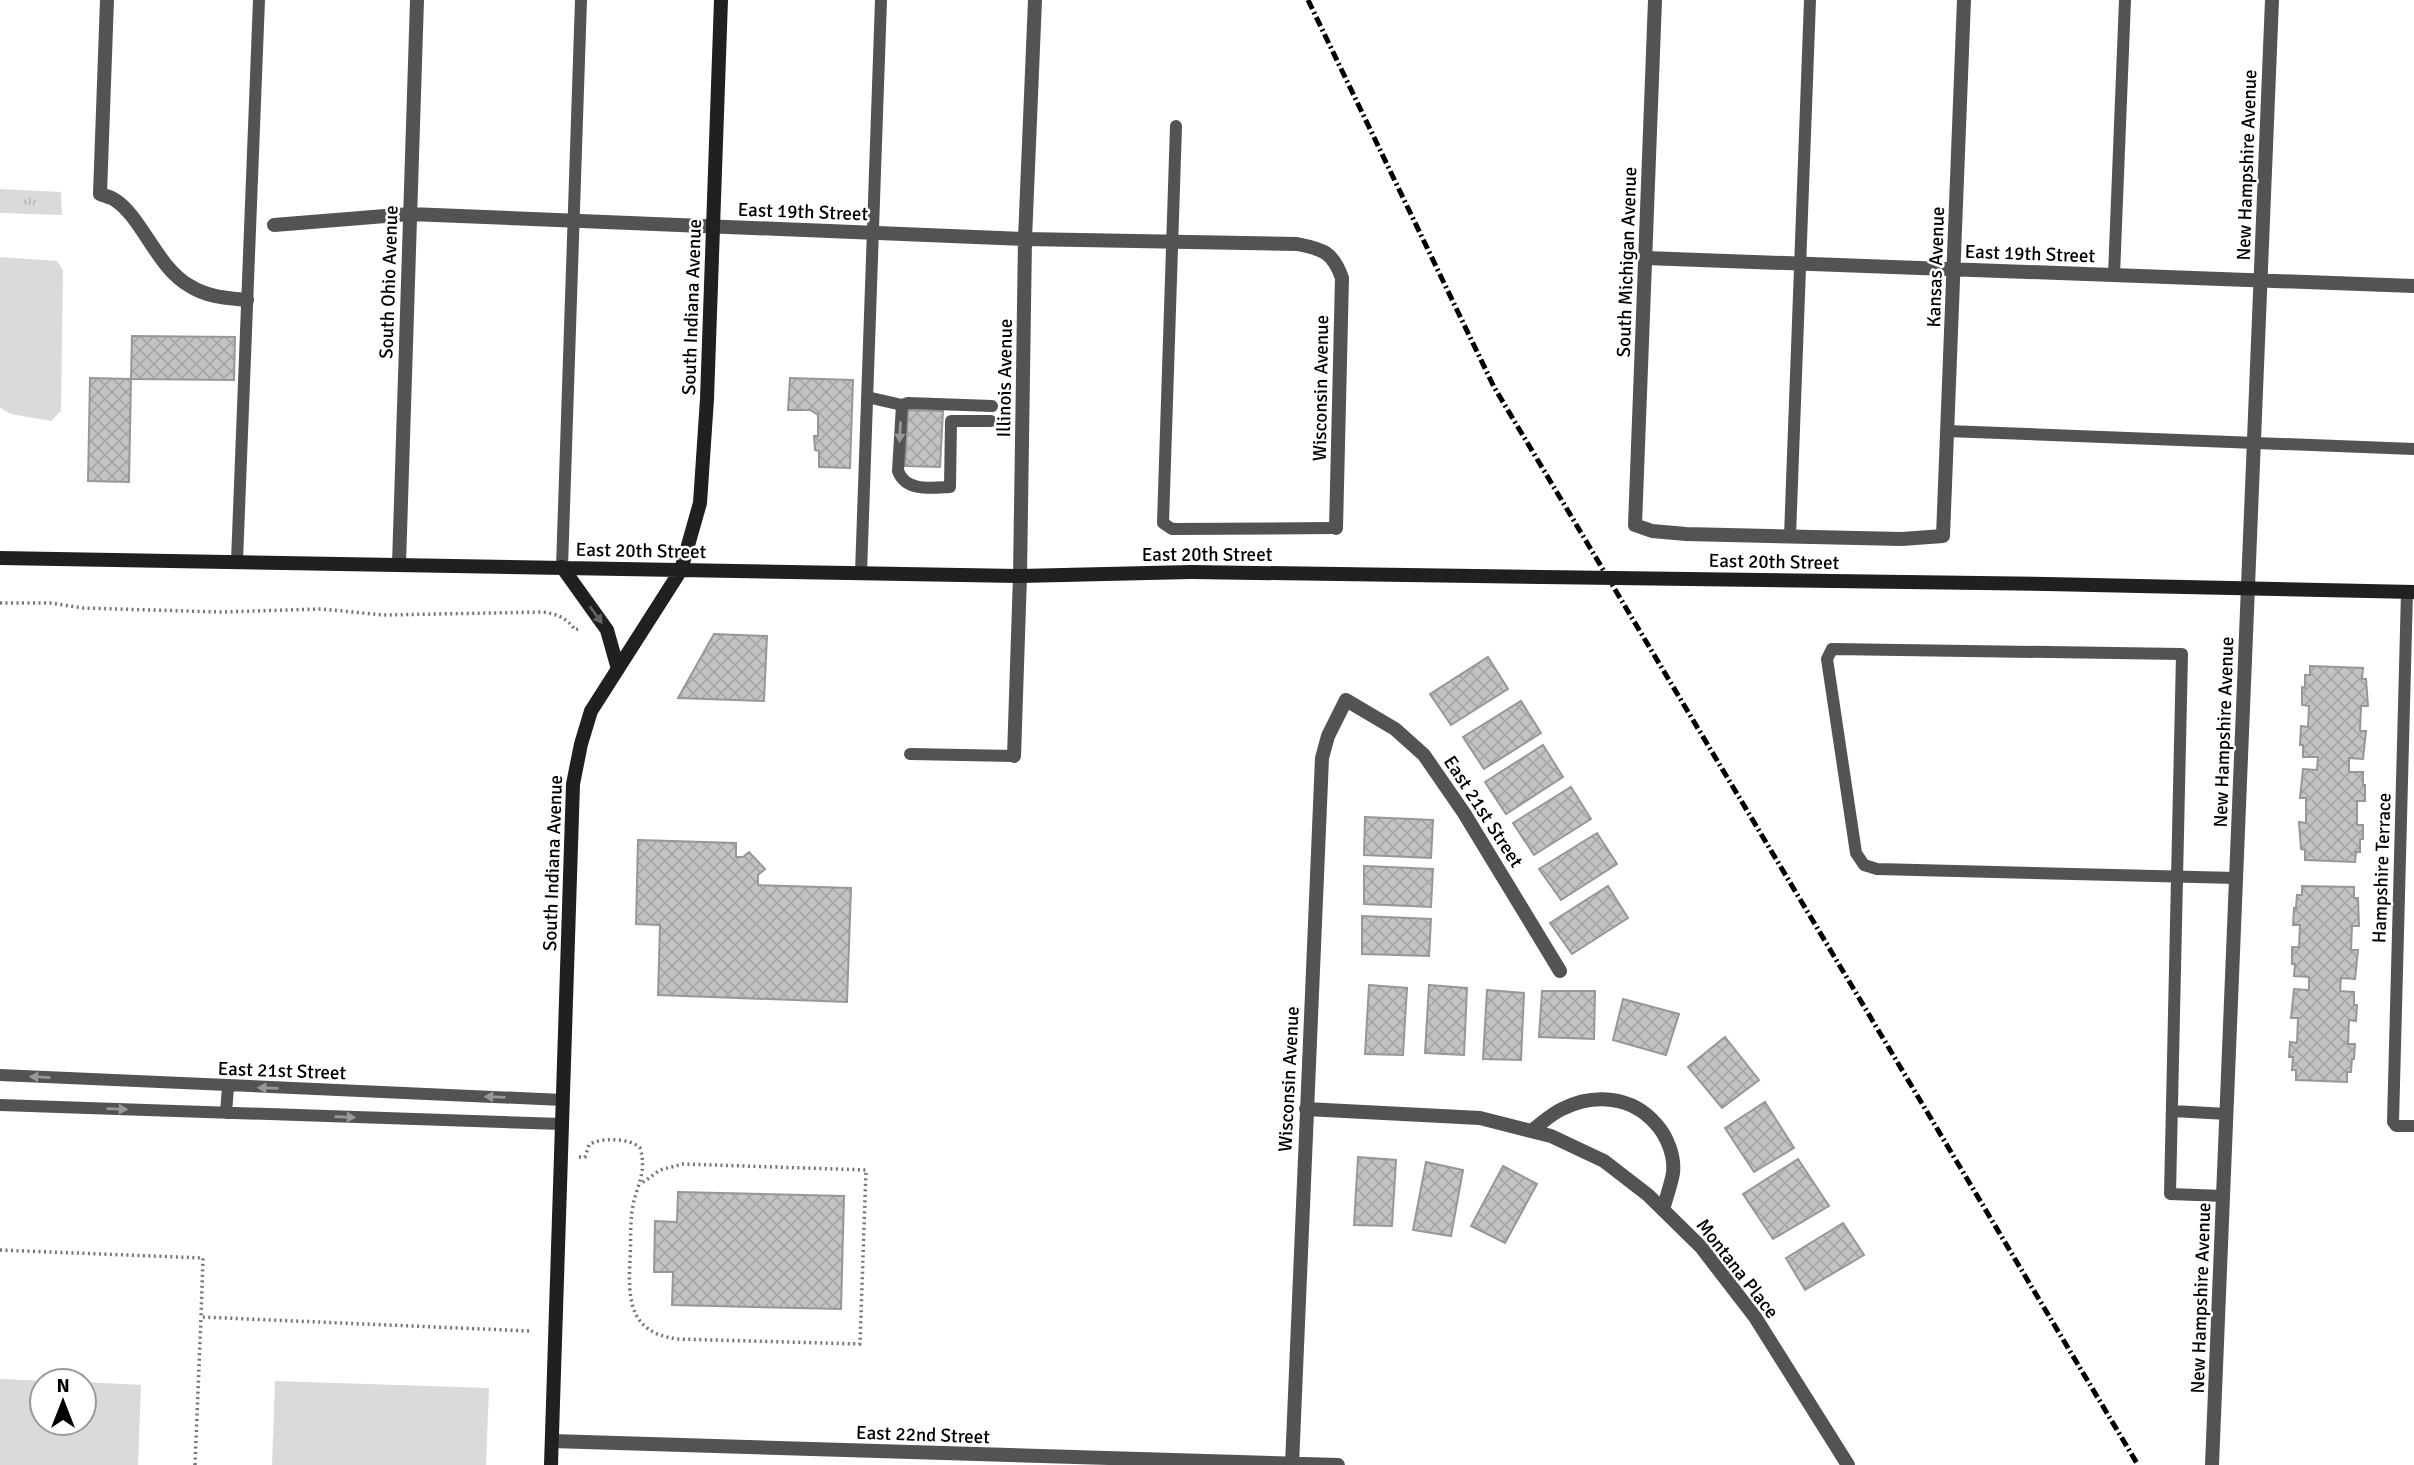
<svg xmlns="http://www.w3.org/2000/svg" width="2414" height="1465" font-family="Signika,sans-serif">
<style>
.grass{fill:url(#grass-tufts)}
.pitch{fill:#dadada}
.building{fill:url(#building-cross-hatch);stroke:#979797;stroke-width:2}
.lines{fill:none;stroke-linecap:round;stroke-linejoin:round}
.path{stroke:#757575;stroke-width:3.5;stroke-dasharray:2 3.5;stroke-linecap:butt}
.lane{stroke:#535353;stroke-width:12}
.street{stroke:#535353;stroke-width:14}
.secondary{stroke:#202020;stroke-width:14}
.rail{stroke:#000;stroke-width:5;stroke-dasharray:10 3.5 2 3.5;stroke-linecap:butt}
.secondary-bridge{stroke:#202020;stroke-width:14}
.oneway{fill:#989898}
.oneway2{fill:#636363}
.labels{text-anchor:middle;stroke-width:5;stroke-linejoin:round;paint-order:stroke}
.street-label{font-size:19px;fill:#000;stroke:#fff}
</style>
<defs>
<pattern id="grass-tufts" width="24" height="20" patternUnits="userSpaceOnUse" patternTransform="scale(1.75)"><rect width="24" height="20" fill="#dadada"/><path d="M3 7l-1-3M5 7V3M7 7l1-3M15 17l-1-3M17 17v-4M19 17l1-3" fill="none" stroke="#b9b9b9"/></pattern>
<pattern id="building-cross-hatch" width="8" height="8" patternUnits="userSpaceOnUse" patternTransform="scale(1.75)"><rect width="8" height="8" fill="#c3c3c3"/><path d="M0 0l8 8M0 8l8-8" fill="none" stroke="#a6a6a6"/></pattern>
</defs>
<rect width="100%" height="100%" fill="#fff"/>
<path class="grass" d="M 0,189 L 61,192 L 62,215 L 0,213 Z"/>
<path class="pitch" d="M 0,257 L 57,261 L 63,270 L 61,411 L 51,421 L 11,414 L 0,408 Z
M 0,1379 L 49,1381 L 42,1381 L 42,1423 L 84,1423 L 84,1382 L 141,1385 L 138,1465 L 0,1465 Z
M 275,1381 L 489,1388 L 486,1465 L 272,1465 Z"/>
<path class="building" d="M 132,336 L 235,337 L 234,380 L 131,379 Z
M 90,378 L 131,379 L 129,482 L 88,481 Z
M 790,378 L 853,380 L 850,468 L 819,467 L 819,451 L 815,450 L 814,436 L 818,436 L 818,415 L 810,410 L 788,410 Z
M 908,410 L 943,411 L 940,467 L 905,466 Z
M 714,634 L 767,636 L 764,701 L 678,698 Z
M 1488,657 L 1508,689 L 1451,725 L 1430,694 Z
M 2310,666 L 2363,668 L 2362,679 L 2366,679 L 2368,706 L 2361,706 L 2360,731 L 2366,731 L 2363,759 L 2349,758 L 2349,772 L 2363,772 L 2363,785 L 2365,785 L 2365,801 L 2357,801 L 2357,825 L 2363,825 L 2363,839 L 2360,839 L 2360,852 L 2356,852 L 2355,862 L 2305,860 L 2305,850 L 2301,849 L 2299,822 L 2306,823 L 2306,798 L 2300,798 L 2303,769 L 2317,770 L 2318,757 L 2303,757 L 2303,745 L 2300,745 L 2301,726 L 2308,727 L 2309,706 L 2302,705 L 2302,687 L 2305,688 L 2305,675 L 2310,675 Z
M 1521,701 L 1541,733 L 1484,769 L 1463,737 Z
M 1543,745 L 1563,777 L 1506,814 L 1485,782 Z
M 1571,787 L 1591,819 L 1534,855 L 1513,823 Z
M 1365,817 L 1433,820 L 1431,858 L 1364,855 Z
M 1597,833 L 1617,864 L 1561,900 L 1539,869 Z
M 638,840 L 736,843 L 736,857 L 743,857 L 749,852 L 765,869 L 758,875 L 758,885 L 851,888 L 847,1002 L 658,995 L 660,925 L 636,924 Z
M 1364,866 L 1433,869 L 1431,907 L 1364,904 Z
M 1608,886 L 1628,918 L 1572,954 L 1550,923 Z
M 2302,886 L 2354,887 L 2354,898 L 2358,898 L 2359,926 L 2352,926 L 2351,950 L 2358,950 L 2355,979 L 2341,978 L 2340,991 L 2354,992 L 2354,1005 L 2357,1005 L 2356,1021 L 2349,1020 L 2348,1044 L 2355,1044 L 2354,1059 L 2352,1059 L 2351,1072 L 2347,1072 L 2347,1082 L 2296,1080 L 2296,1070 L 2292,1070 L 2293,1057 L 2289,1057 L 2290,1042 L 2297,1043 L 2298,1018 L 2291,1018 L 2294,989 L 2309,990 L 2309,977 L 2294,976 L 2295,964 L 2292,964 L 2292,947 L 2299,947 L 2300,925 L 2293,925 L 2294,908 L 2296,908 L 2297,895 L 2302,895 Z
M 1362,916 L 1431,919 L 1429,956 L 1362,954 Z
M 1369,985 L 1407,988 L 1403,1055 L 1365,1054 Z
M 1429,985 L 1467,988 L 1464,1055 L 1425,1053 Z
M 1487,990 L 1524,993 L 1521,1060 L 1483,1059 Z
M 1542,991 L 1595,991 L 1594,1039 L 1539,1037 Z
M 1623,999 L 1679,1014 L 1666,1055 L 1613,1040 Z
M 1725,1037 L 1759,1080 L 1722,1108 L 1688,1067 Z
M 1765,1102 L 1794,1148 L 1754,1172 L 1725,1128 Z
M 1358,1157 L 1396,1160 L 1392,1226 L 1354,1225 Z
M 1798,1159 L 1829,1206 L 1773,1239 L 1743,1194 Z
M 1426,1162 L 1463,1170 L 1451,1236 L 1413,1230 Z
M 1503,1166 L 1537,1184 L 1505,1243 L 1471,1226 Z
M 678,1192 L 844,1196 L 841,1309 L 672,1305 L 673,1272 L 654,1272 L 655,1221 L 677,1222 Z
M 1843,1223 L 1864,1255 L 1805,1290 L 1786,1258 Z"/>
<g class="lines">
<path class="path" d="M 0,603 L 50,603 L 83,608 L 221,612 L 321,609 L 384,615 L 543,612 C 557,614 567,618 575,630 L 578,629
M 579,1157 L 585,1157 L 589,1145 C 599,1137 631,1138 640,1148 C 648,1173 635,1188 632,1211 C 630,1227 631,1243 630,1259 C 628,1300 629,1333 678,1339 L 860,1344 L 866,1170 L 683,1164 L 660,1170 L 642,1183
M 0,1250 L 203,1258 L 201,1317 L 529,1331
M 195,1465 L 201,1317"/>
<path class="lane" d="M 1176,126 L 1163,523 L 1172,529 L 1336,528
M 2114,275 L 2125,0
M 867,397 L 902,405
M 991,421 L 951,421 L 950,487 C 931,488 906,492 898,471 L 902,405 L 908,403 L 992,406
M 1947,431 L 2414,449
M 1790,536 L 1810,0
M 237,561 L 259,0
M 562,567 L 581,0
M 861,573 L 881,0
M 2407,592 L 2393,1122 L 2396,1126 L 2414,1126
M 910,754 L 1014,756
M 0,1075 L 563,1100
M 0,1105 L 562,1124
M 2173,1111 L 2227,1114
M 226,1113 L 228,1087
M 2223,1196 L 2170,1194 L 2182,654 L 1832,649 L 1827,659 L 1856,853 L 1864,865 L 1877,869 L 2236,878"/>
<path class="street" d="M 107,0 L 100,194 C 105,196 111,197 115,200 C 142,217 157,268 190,286 C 207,297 227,298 247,300
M 1655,0 L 1635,525 L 1652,531 L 1686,534 L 1902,539 L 1943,536 L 1964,0
M 274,225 L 410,214 L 1025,239 L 1297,244 C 1323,249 1333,252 1342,278 L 1336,528
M 1646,258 L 2414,286
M 399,564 L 417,0
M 1014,756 L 1020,576 L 1025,239 L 1035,0
M 1306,1109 L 1480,1118 L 1551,1136 L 1604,1161 L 1648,1195 L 1701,1247 L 1755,1317 L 1848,1465
M 1531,1131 C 1541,1124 1551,1114 1562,1109 C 1594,1093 1632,1096 1656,1124 C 1667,1136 1675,1156 1673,1173 C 1671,1185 1666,1198 1663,1210
M 552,1441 L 1338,1465
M 1292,1465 L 1322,758 L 1328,736 L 1346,700 L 1395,729 L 1424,755 L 1464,813 L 1560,971
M 2212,1465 L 2272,0"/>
<path class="secondary" d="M 0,558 L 1020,576 L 1191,572
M 562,567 L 607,630 L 618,669
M 2047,584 L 2414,592
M 551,1465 L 573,784 L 581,744 L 591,711 L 681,570 L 700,503 L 707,399 L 721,0"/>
<path class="rail" d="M 1308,0 L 1494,387 L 2138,1465"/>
<path class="secondary-bridge" d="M 1191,572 L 2047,584"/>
</g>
<defs><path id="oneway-solid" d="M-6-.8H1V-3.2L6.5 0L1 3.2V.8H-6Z" transform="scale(1.75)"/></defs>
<g class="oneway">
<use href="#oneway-solid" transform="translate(900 432) rotate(93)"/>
<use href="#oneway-solid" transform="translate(40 1077) rotate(-177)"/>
<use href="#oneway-solid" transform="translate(268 1088) rotate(-178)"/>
<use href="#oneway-solid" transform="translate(495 1097) rotate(-178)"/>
<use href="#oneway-solid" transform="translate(117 1109) rotate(2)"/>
<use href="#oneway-solid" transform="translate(345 1117) rotate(2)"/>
</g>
<use class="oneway2" href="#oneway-solid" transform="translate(596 615) rotate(54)"/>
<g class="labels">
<g class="street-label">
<text transform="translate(2246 165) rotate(-88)" y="7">New Hampshire Avenue</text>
<text transform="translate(803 211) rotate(2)" y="7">East 19th Street</text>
<text transform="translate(2030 253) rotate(2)" y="7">East 19th Street</text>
<text transform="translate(1626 262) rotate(-88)" y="7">South Michigan Avenue</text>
<text transform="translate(1935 267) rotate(-88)" y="7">Kansas Avenue</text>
<text transform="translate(388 282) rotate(-88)" y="7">South Ohio Avenue</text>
<text transform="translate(691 307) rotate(-88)" y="7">South Indiana Avenue</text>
<text transform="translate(1004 378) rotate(-89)" y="7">Illinois Avenue</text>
<text transform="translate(1320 388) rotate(-89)" y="7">Wisconsin Avenue</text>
<text transform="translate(641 550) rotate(1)" y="7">East 20th Street</text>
<text x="1207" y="561">East 20th Street</text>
<text transform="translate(1774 561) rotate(1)" y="7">East 20th Street</text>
<text transform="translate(2223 732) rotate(-88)" y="7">New Hampshire Avenue</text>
<text transform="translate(1484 811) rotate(57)" y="7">East 21st Street</text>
<text transform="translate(552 863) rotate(-88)" y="7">South Indiana Avenue</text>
<text transform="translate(2381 868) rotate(-88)" y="7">Hampshire Terrace</text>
<text transform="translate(282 1070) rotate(2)" y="7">East 21st Street</text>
<text transform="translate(1288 1079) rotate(-87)" y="7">Wisconsin Avenue</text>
<text transform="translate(1738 1268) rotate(52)" y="7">Montana Place</text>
<text transform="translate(2200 1298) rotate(-88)" y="7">New Hampshire Avenue</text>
<text transform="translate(923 1434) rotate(2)" y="7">East 22nd Street</text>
</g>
</g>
<g transform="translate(63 1402)"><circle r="33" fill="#ffffff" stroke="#999999" stroke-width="2"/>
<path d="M0-5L12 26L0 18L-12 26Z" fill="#000000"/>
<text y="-10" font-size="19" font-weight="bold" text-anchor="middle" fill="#000000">N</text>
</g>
</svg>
